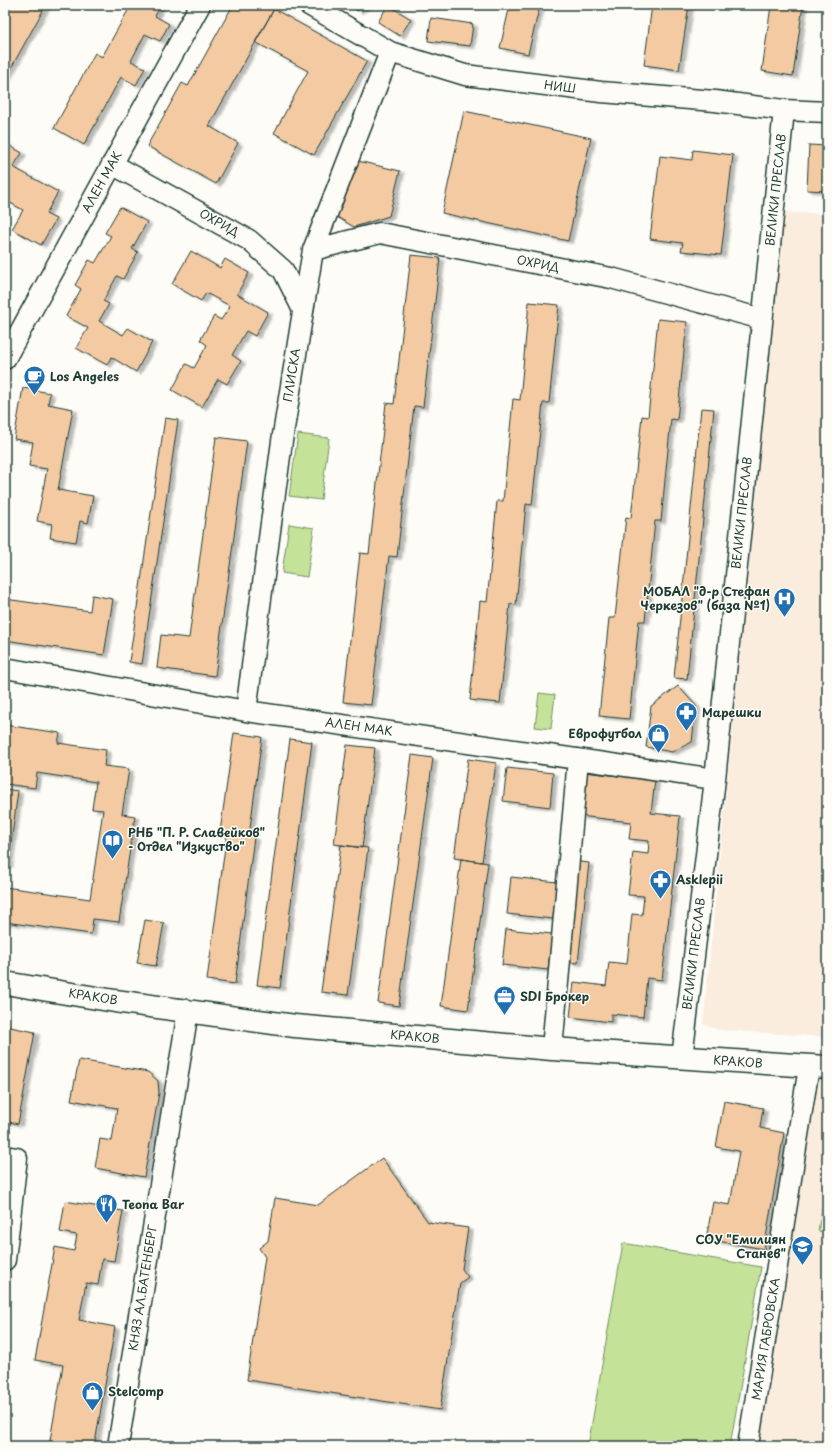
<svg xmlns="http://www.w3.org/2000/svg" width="832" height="1451" font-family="'Playpen Sans',sans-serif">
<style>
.built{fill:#faedde}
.green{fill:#c5e299;stroke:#729066}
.building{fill:#f4caa3;stroke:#1f3d34;filter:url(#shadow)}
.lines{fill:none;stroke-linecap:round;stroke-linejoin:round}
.minor-casing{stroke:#1f3d34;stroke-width:23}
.secondary-casing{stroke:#1f3d34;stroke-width:25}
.minor{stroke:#fdfcf7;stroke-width:20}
.secondary{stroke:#fdfcf7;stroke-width:22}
.labels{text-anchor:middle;stroke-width:3;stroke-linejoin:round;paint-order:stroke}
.street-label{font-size:12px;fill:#1f3d34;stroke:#fdfcf7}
.poi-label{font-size:12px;font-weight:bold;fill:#1f3d34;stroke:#fdfcf7;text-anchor:start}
</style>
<defs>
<filter id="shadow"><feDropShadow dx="4.5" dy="2.5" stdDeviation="1" flood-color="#0004"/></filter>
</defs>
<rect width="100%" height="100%" fill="#fdfcf7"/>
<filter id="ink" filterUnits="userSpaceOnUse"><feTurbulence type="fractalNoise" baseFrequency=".025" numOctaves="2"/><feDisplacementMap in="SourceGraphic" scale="8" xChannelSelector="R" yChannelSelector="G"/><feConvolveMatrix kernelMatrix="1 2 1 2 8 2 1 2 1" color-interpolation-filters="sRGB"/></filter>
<g filter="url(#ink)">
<path class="built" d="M 784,212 L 827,214 L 827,1037 L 718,1030 L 703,1024 Z
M 827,1067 L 827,1446 L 748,1446 L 807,1088 Z"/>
<path class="green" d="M 298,434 L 329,438 L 321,500 L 289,496 Z
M 289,524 L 314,528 L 307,577 L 282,573 Z
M 539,693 L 555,695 L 551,729 L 535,727 Z
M 827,1181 L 827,1233 L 818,1231 Z
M 623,1243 L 761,1267 L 730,1446 L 588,1446 Z"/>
<path class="building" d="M 5,5 L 46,5 L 5,79 Z
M 131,5 L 161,5 L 155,16 L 169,24 L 160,41 L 145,34 L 131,61 L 145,68 L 136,85 L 121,77 L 84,145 L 54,128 L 95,53 L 102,57 Z
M 233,5 L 267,5 L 274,9 L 209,126 L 238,143 L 216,184 L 147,146 L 182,83 L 188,86 Z
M 353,5 L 368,5 L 357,11 Z
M 388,5 L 411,19 L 400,36 L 378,22 Z
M 510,5 L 540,5 L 528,54 L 500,48 Z
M 652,5 L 689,5 L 679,70 L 644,65 Z
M 771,5 L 803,5 L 793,76 L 762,71 Z
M 274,9 L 367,61 L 314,155 L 274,133 L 308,71 L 255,42 Z
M 431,18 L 473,24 L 470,46 L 428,41 Z
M 464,111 L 591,138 L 568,241 L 442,213 Z
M 5,143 L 22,153 L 13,167 L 58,192 L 46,214 L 56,219 L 41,245 L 12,229 L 23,210 L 5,200 Z
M 809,145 L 827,146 L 827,191 L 807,190 Z
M 693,150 L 733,155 L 721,255 L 681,251 L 683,243 L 650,239 L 660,156 L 692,160 Z
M 358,161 L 400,171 L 389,216 L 354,227 L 337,217 Z
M 120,207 L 147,222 L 132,249 L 138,252 L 123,279 L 117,276 L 103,301 L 109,304 L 99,321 L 123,335 L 128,328 L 152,342 L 136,372 L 111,357 L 107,365 L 76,348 L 88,328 L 66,316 L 81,289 L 75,285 L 89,260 L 95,263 L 111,236 L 105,233 Z
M 191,251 L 220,268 L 225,259 L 249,273 L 237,294 L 268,312 L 255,336 L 246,331 L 232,355 L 241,361 L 227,384 L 218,379 L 202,407 L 172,390 L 186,364 L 194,368 L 207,345 L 200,340 L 214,316 L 221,320 L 230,306 L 206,293 L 201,301 L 172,284 Z
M 411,255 L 440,258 L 423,407 L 414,406 L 397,557 L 389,556 L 371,705 L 343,702 L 360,553 L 369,554 L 386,403 L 394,404 Z
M 529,302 L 559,305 L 549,403 L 543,403 L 532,505 L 526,504 L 516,605 L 510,604 L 500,703 L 470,700 L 480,601 L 487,602 L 497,501 L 503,501 L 513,399 L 520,400 Z
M 658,319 L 687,322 L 677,420 L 671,419 L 661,521 L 655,521 L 645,621 L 639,621 L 629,719 L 599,716 L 609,618 L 615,618 L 626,517 L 631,518 L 642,416 L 648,417 Z
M 23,388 L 50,393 L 48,404 L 73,409 L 58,490 L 93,496 L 88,523 L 80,521 L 76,542 L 50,538 L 52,524 L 37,521 L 47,469 L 29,466 L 33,442 L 14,439 Z
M 701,408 L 714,409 L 687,679 L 674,678 Z
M 165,418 L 178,420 L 142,664 L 129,662 Z
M 216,437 L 247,441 L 215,676 L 157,668 L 161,635 L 189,638 Z
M 92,595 L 113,599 L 104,655 L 5,640 L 5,599 L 90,611 Z
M 678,686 L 696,706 L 692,742 L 672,752 L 646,747 L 651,706 Z
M 5,725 L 60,733 L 58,743 L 106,750 L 104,766 L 129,769 L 122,814 L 135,816 L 119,922 L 93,919 L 91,934 L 5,922 L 5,887 L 90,899 L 103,810 L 92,809 L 96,782 L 37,773 L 35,788 L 5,784 Z
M 234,733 L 262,737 L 249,836 L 220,832 Z
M 290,739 L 312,742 L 280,988 L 257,985 Z
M 347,745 L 375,748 L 362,848 L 334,844 Z
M 412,755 L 433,758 L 399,1006 L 378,1003 Z
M 468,759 L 496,763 L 482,862 L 454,858 Z
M 507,768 L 553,773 L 550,807 L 503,801 Z
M 584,772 L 655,780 L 651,813 L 680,816 L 662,980 L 647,978 L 643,1017 L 611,1014 L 611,1022 L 570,1017 L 574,982 L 606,986 L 609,962 L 627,964 L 632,914 L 642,915 L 644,896 L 628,895 L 633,852 L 648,854 L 649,841 L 629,839 L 631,822 L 580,816 Z
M 5,789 L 18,791 L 8,865 L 5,864 Z
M 227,833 L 254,837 L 235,984 L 207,980 Z
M 341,845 L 368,848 L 348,995 L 321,992 Z
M 461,859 L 488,863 L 468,1010 L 441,1006 Z
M 572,861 L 589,863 L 578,963 L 562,961 Z
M 511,877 L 557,882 L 553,919 L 507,914 Z
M 145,920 L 164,923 L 156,966 L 137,963 Z
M 506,929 L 552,934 L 548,970 L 502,965 Z
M 5,1026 L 35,1032 L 18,1124 L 5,1121 Z
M 79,1060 L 148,1072 L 158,1081 L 159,1093 L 144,1177 L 95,1168 L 100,1139 L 112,1141 L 117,1108 L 71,1100 Z
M 724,1101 L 763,1108 L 760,1128 L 784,1133 L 764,1249 L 706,1239 L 713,1202 L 730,1205 L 739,1151 L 716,1147 Z
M 382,1158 L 428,1222 L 468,1228 L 462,1269 L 468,1277 L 460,1283 L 440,1410 L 247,1380 L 265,1257 L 259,1248 L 268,1241 L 275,1198 L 318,1205 Z
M 65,1201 L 123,1211 L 114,1261 L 102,1259 L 98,1285 L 86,1283 L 79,1320 L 115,1327 L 95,1443 L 81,1446 L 49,1446 L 63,1365 L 35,1360 L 55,1247 L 74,1251 L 77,1235 L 60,1232 Z"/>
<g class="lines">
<defs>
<path id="minor" d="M 309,5 L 390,52 L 465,75 L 601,92 L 715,101 L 784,110 L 827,112
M 112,164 L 249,240 L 283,270 L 302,308
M 313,250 L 380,233 L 611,278 L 762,319
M 5,359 L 200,5
M 5,668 L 246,711 L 715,779
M 246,711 L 282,441 L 313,250 L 390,52
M 552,1049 L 578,759
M 682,1058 L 715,779 L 784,110
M 5,1156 L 17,1158 L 5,1260
M 118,1446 L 188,1011
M 748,1446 L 809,1067"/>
<path id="secondary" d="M 5,983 L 115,1001 L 295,1026 L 552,1049 L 827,1067"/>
</defs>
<use href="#minor" class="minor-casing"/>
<use href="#secondary" class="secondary-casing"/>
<use href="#minor" class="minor"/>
<use href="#secondary" class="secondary"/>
</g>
</g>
<defs>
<symbol id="cafe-pin" viewBox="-11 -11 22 30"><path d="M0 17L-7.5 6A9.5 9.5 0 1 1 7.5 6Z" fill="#1f6fb2" stroke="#fdfcf7"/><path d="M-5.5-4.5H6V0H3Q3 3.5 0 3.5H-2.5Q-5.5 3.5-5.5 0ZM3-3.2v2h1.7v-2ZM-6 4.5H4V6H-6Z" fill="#fff"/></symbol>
<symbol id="hospital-pin" viewBox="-11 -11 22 30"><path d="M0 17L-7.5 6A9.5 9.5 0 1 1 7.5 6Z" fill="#1f6fb2" stroke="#fdfcf7"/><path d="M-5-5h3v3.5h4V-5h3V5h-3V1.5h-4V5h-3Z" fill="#fff"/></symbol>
<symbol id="pharmacy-pin" viewBox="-11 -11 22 30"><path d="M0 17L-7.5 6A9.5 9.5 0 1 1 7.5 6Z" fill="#1f6fb2" stroke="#fdfcf7"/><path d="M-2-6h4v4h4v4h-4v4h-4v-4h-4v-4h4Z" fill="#fff"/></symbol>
<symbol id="shop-pin" viewBox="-11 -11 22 30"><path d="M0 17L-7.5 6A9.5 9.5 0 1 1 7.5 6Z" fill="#1f6fb2" stroke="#fdfcf7"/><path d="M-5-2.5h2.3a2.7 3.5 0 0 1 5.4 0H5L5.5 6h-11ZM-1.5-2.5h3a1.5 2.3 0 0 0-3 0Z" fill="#fff"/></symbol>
<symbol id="library-pin" viewBox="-11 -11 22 30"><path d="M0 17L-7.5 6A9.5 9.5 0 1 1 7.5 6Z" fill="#1f6fb2" stroke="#fdfcf7"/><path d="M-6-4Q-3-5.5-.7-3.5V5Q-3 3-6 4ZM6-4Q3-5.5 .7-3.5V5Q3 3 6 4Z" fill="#fff"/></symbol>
<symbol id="office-pin" viewBox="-11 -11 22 30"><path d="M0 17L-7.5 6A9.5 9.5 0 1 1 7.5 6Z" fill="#1f6fb2" stroke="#fdfcf7"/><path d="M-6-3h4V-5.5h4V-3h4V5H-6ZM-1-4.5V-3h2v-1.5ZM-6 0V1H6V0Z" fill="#fff"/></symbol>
<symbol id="restaurant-pin" viewBox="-11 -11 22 30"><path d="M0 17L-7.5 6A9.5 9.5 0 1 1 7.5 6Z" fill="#1f6fb2" stroke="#fdfcf7"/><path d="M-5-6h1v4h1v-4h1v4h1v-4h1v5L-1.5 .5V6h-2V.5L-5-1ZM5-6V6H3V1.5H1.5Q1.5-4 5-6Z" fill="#fff"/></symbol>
<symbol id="school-pin" viewBox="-11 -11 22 30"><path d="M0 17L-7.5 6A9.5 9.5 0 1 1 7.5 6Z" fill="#1f6fb2" stroke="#fdfcf7"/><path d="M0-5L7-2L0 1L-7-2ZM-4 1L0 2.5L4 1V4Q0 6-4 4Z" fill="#fff"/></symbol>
</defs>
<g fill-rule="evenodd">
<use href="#cafe-pin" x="22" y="364" width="25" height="34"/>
<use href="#hospital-pin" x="772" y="586" width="25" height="34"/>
<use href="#pharmacy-pin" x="674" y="700" width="25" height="34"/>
<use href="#shop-pin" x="646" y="722" width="25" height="34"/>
<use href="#library-pin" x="100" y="828" width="25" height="34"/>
<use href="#pharmacy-pin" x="648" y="868" width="25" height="34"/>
<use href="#office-pin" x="492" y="984" width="25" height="34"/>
<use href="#restaurant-pin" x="94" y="1192" width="25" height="34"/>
<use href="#school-pin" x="790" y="1234" width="25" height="34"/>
<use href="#shop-pin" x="80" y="1380" width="25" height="34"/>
</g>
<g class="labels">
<g class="street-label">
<text transform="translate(560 87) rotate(7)" y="4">НИШ</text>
<text transform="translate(102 182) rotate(-61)" y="4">АЛЕН МАК</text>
<text transform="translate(776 190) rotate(-84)" y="4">ВЕЛИКИ ПРЕСЛАВ</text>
<text transform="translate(219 223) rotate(29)" y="4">ОХРИД</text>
<text transform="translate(538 264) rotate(11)" y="4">ОХРИД</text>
<text transform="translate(292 375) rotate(-81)" y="4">ПЛИСКА</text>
<text transform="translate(742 513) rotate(-84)" y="4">ВЕЛИКИ ПРЕСЛАВ</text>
<text transform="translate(359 727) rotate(8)" y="4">АЛЕН МАК</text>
<text transform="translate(694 954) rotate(-83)" y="4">ВЕЛИКИ ПРЕСЛАВ</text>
<text transform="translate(93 997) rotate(9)" y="4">КРАКОВ</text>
<text transform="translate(415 1037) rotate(5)" y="4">КРАКОВ</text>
<text transform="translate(738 1062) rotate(4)" y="4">КРАКОВ</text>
<text transform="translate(143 1288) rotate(-81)" y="4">КНЯЗ АЛ.БАТЕНБЕРГ</text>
<text transform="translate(766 1339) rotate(-81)" y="4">МАРИЯ ГАБРОВСКА</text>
</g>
<g class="poi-label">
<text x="50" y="381">Los Angeles</text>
<text x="770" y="596" text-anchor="end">МОБАЛ "д-р Стефан<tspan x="770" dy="14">Черкезов" (база №1)</tspan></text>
<text x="702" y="717">Марешки</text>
<text x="642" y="738" text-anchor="end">Еврофутбол</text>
<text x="128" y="837">РНБ "П. Р. Славейков"<tspan x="128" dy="14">- Отдел "Изкуство"</tspan></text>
<text x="676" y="884">Asklepii</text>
<text x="520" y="1001">SDI Брокер</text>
<text x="122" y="1209">Teona Bar</text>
<text x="786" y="1244" text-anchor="end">СОУ "Емилиян<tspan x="786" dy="14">Станев"</tspan></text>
<text x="108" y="1396">Stelcomp</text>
</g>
</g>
<rect width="832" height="1451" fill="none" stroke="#fdfcf7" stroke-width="20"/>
<rect x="10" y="10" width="812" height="1431" fill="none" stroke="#1f3d34" stroke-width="1.5" filter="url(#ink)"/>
</svg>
